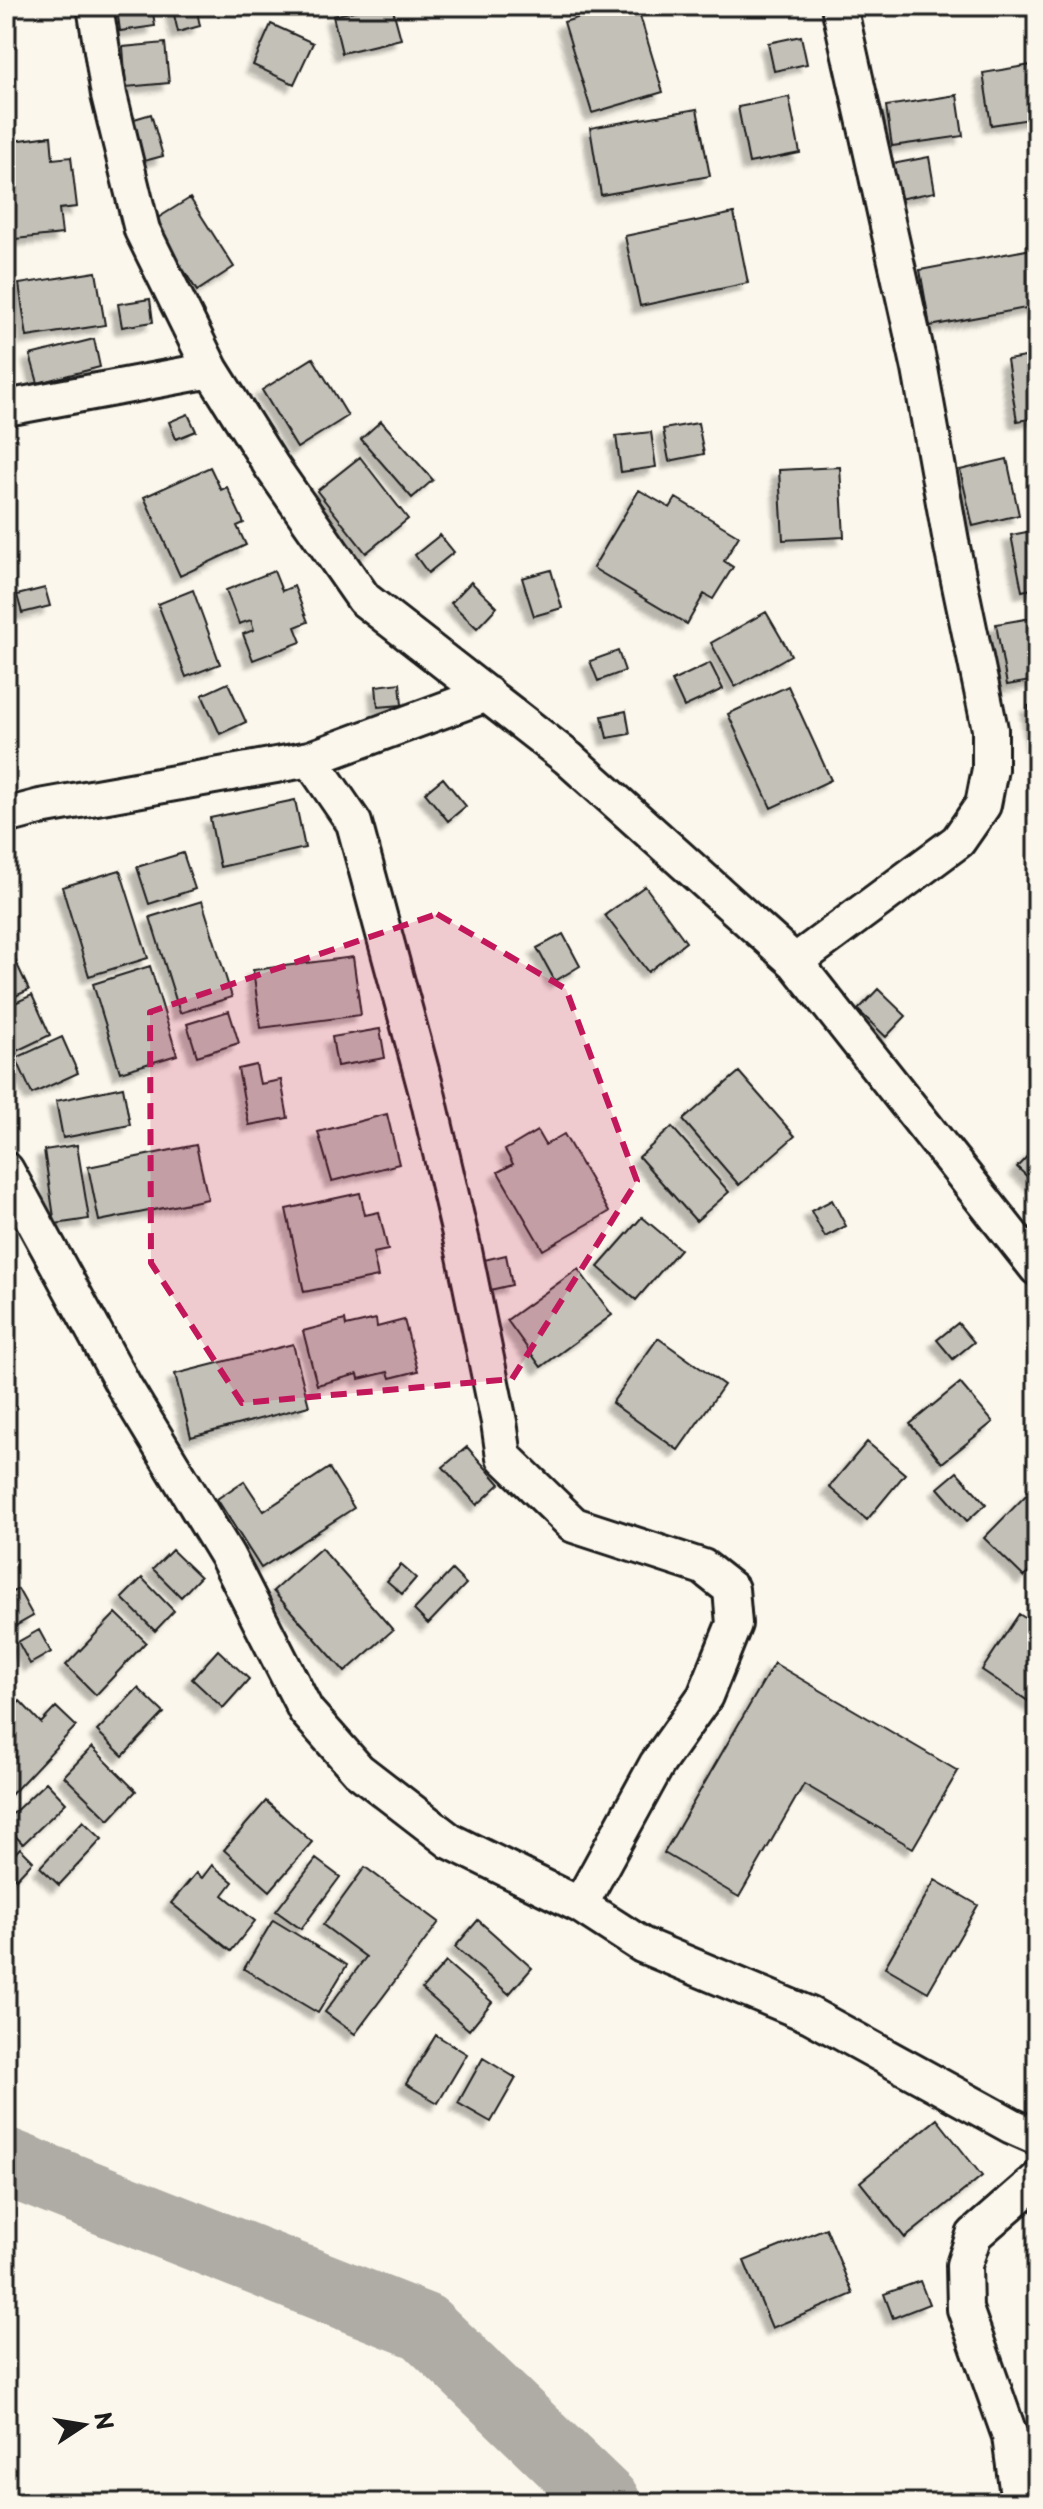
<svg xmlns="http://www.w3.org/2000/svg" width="1043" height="2509" font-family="'Playpen Sans',sans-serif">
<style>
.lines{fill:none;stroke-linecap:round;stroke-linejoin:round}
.river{stroke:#afaca5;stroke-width:68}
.building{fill:#c3c0b8;stroke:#1c1c1c;stroke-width:2;filter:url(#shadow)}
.street-casing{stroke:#1c1c1c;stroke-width:40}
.street{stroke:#fbf7ec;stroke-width:34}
.marked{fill:#c2185b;fill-opacity:0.2;stroke:#c2185b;stroke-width:6;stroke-dasharray:16 10;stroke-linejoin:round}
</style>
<defs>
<filter id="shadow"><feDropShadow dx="-7" dy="7" stdDeviation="2" flood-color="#0004"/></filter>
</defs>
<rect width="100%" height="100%" fill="#fbf7ec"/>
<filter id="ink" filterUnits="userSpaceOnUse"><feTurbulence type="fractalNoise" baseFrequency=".0125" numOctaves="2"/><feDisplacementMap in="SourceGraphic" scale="16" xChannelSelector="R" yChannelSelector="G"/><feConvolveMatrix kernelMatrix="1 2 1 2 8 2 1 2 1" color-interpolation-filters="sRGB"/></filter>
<g filter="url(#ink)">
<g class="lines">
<path class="river" d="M 6,2162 L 424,2327 L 607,2503"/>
</g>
<path class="building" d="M 139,6 L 152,6 L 155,26 L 120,31 L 117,9 Z
M 172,6 L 196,6 L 200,26 L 178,32 Z
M 374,6 L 392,6 L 401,39 L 342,53 L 333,16 Z
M 616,6 L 637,6 L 663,92 L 592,113 L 564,22 Z
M 271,24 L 313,43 L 294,84 L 253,65 Z
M 801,36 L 807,64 L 774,71 L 768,43 Z
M 165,43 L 169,83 L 126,87 L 123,47 Z
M 1037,64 L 1037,118 L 991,125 L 983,73 Z
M 957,95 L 963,136 L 892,146 L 886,106 Z
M 789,97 L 800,153 L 749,163 L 738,107 Z
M 697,109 L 710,176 L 601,195 L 590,128 Z
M 151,114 L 163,156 L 144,161 L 131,120 Z
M 51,136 L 53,159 L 71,157 L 77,207 L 59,209 L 62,234 L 6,240 L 6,142 Z
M 929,157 L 935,192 L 893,200 L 887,165 Z
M 190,198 L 234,267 L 197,291 L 153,221 Z
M 734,213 L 748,283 L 640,306 L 625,236 Z
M 1037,248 L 1037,306 L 930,326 L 920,270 Z
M 96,272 L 105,325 L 27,337 L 19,284 Z
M 150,299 L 153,322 L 122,327 L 118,304 Z
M 94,339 L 100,367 L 38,383 L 30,355 Z
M 1037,355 L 1037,418 L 1017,421 L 1007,360 Z
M 313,358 L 348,416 L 297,448 L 262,390 Z
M 188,414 L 196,431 L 176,439 L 169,422 Z
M 381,421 L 433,480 L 412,498 L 361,439 Z
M 698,423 L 704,454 L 669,461 L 663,429 Z
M 651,432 L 656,467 L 621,472 L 616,436 Z
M 360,457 L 408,519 L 366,553 L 317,491 Z
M 1007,459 L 1019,515 L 973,526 L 960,470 Z
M 210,467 L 221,490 L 227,487 L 244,523 L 237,526 L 246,545 L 180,576 L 144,497 Z
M 840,467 L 844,537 L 783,540 L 779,470 Z
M 639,490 L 670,508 L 676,498 L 739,536 L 724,561 L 733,567 L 713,599 L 704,594 L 687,624 L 593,568 Z
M 1037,530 L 1037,588 L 1022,591 L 1011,535 Z
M 440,535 L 454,552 L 428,573 L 415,555 Z
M 551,570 L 562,608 L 534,616 L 522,578 Z
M 274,571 L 282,591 L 294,586 L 308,622 L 295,627 L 301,642 L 253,660 L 243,634 L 254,630 L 251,620 L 239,624 L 226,590 Z
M 471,582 L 497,607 L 477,628 L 451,603 Z
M 45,588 L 50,606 L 22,613 L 17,595 Z
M 193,590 L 220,664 L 186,677 L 158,604 Z
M 766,612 L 791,655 L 735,687 L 711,643 Z
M 1037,617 L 1037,680 L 1007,685 L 996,624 Z
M 618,651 L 625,671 L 598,681 L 590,661 Z
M 710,663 L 723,689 L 684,707 L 672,681 Z
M 228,683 L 246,722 L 220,734 L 202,695 Z
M 400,683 L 402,705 L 378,707 L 376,686 Z
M 788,686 L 831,780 L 771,808 L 728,714 Z
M 1037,704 L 1037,758 L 1036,758 L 1028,706 Z
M 626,711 L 630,734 L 607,738 L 602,716 Z
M 6,760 L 14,788 L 6,790 Z
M 443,778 L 466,806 L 448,821 L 425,793 Z
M 295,800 L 305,848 L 220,867 L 210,818 Z
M 183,853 L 195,889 L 149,904 L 137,867 Z
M 120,870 L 148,958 L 89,976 L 62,887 Z
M 645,886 L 686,942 L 648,972 L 605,915 Z
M 202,901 L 232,997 L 180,1013 L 150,917 Z
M 563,934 L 580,966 L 555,981 L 537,948 Z
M 10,949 L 29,990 L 6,1000 L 6,950 Z
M 353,957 L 361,1015 L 261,1028 L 253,970 Z
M 150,966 L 177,1055 L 120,1072 L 93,984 Z
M 878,989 L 906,1016 L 886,1037 L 858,1010 Z
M 32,995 L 50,1035 L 6,1056 L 6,1007 Z
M 229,1011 L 239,1043 L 197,1056 L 187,1024 Z
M 380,1029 L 385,1058 L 337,1066 L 332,1037 Z
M 62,1037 L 78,1073 L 32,1094 L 16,1058 Z
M 256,1065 L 260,1084 L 281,1080 L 288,1118 L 249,1125 L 238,1069 Z
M 739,1072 L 795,1136 L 739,1185 L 683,1120 Z
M 123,1087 L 130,1125 L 63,1138 L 56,1101 Z
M 387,1114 L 399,1164 L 332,1181 L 318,1132 Z
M 672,1127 L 729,1192 L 696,1221 L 639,1157 Z
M 537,1131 L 545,1145 L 564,1134 L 609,1212 L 543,1250 L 498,1172 L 513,1164 L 505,1150 Z
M 77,1145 L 89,1219 L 55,1224 L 44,1150 Z
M 196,1145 L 208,1199 L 99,1221 L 88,1167 Z
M 1037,1146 L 1037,1186 L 1017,1167 Z
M 360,1193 L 365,1215 L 379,1212 L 388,1250 L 373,1253 L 378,1277 L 304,1292 L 286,1209 Z
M 832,1200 L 846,1226 L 825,1237 L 811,1211 Z
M 642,1217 L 680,1249 L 636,1300 L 598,1267 Z
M 506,1255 L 512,1285 L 490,1290 L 484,1260 Z
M 578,1269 L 612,1315 L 541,1367 L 507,1320 Z
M 376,1319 L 377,1327 L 404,1320 L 418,1371 L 390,1378 L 388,1372 L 359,1379 L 358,1374 L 317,1385 L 303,1331 L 345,1320 L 346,1326 Z
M 958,1323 L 974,1342 L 953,1359 L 937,1340 Z
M 658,1338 L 724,1385 L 678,1450 L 612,1403 Z
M 293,1344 L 309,1406 L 191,1437 L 175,1374 Z
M 960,1383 L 993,1422 L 942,1463 L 910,1424 Z
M 867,1442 L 905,1474 L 867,1520 L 829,1487 Z
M 467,1447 L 500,1484 L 477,1505 L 443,1467 Z
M 329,1468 L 354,1508 L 261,1568 L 217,1499 L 244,1481 L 264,1511 Z
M 957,1472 L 986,1504 L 967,1521 L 938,1488 Z
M 1037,1484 L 1037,1563 L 1024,1577 L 984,1538 Z
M 321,1548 L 393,1630 L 345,1672 L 273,1591 Z
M 172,1550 L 200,1577 L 181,1597 L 153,1569 Z
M 401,1565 L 416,1578 L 402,1594 L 387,1581 Z
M 452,1570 L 466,1584 L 428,1624 L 414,1610 Z
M 142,1578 L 174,1611 L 155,1631 L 122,1598 Z
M 18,1589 L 33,1616 L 10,1629 L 6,1623 L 6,1595 Z
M 116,1613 L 146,1642 L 96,1695 L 66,1665 Z
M 1019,1614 L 1037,1626 L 1037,1707 L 982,1670 Z
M 39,1630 L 51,1652 L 30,1664 L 18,1642 Z
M 218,1650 L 249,1679 L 223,1708 L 192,1679 Z
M 774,1663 L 958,1771 L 913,1848 L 804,1784 L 739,1897 L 664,1853 Z
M 138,1688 L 164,1713 L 123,1756 L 97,1731 Z
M 20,1701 L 41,1723 L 56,1707 L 76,1726 L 9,1797 L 6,1794 L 6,1710 L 9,1713 Z
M 92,1747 L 136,1791 L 109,1820 L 64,1776 Z
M 46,1782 L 66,1803 L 23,1844 L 6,1826 L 6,1820 Z
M 266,1801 L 312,1842 L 270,1891 L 224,1850 Z
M 83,1821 L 102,1839 L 59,1885 L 40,1867 Z
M 20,1848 L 33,1861 L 16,1879 L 6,1869 L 6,1863 Z
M 316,1859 L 340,1877 L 301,1929 L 276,1911 Z
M 212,1865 L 233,1882 L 223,1895 L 255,1921 L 231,1951 L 171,1903 L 196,1873 L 202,1878 Z
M 365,1867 L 439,1922 L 355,2034 L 325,2012 L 366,1957 L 323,1925 Z
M 935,1880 L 978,1905 L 928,1992 L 885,1967 Z
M 273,1920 L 347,1965 L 318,2013 L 244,1969 Z
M 478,1920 L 532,1968 L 509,1994 L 455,1947 Z
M 446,1962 L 492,2002 L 469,2030 L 422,1989 Z
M 436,2035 L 467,2054 L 438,2103 L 406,2084 Z
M 483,2058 L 516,2078 L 491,2122 L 458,2103 Z
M 937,2119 L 982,2176 L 905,2238 L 860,2182 Z
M 826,2228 L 853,2294 L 772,2328 L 744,2261 Z
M 920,2281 L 929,2304 L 893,2318 L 884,2294 Z"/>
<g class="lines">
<defs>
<path id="street" d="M 95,6 L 109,95 L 142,230 L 211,370 L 272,467 L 364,599 L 568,758 L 795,962 L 1037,1268
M 6,408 L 211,370
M 310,759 L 354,823 L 427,1093 L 464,1251 L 499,1422 L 504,1457 L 574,1525 L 703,1567 L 731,1589 L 734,1624 L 705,1696 L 657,1764 L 580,1905
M 6,816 L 40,807 L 310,759 L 487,694
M 795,962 L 958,841 L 983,805 L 990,769 L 990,729 L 952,547 L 920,369 L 839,6
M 6,1170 L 124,1386 L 227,1556 L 306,1711 L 358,1770 L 450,1841 L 580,1905 L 642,1945 L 810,2015 L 1012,2126 L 1037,2137
M 1019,2503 L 1010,2436 L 965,2309 L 964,2265 L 974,2235 L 1037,2180"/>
</defs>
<use href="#street" class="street-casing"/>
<use href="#street" class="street"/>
</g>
</g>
<path class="marked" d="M 437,914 L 566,989 L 637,1181 L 512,1379 L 242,1403 L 151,1263 L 150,1012 Z"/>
<rect width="1043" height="2509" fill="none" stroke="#fbf7ec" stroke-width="32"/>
<rect x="16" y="16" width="1011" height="2477" fill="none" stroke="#1c1c1c" stroke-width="3" filter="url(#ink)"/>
<g transform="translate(84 2425) rotate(78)" stroke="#fbf7ec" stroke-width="6" paint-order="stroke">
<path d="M0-6L14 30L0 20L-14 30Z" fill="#1c1c1c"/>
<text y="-12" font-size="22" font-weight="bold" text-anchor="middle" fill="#1c1c1c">N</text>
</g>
</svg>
